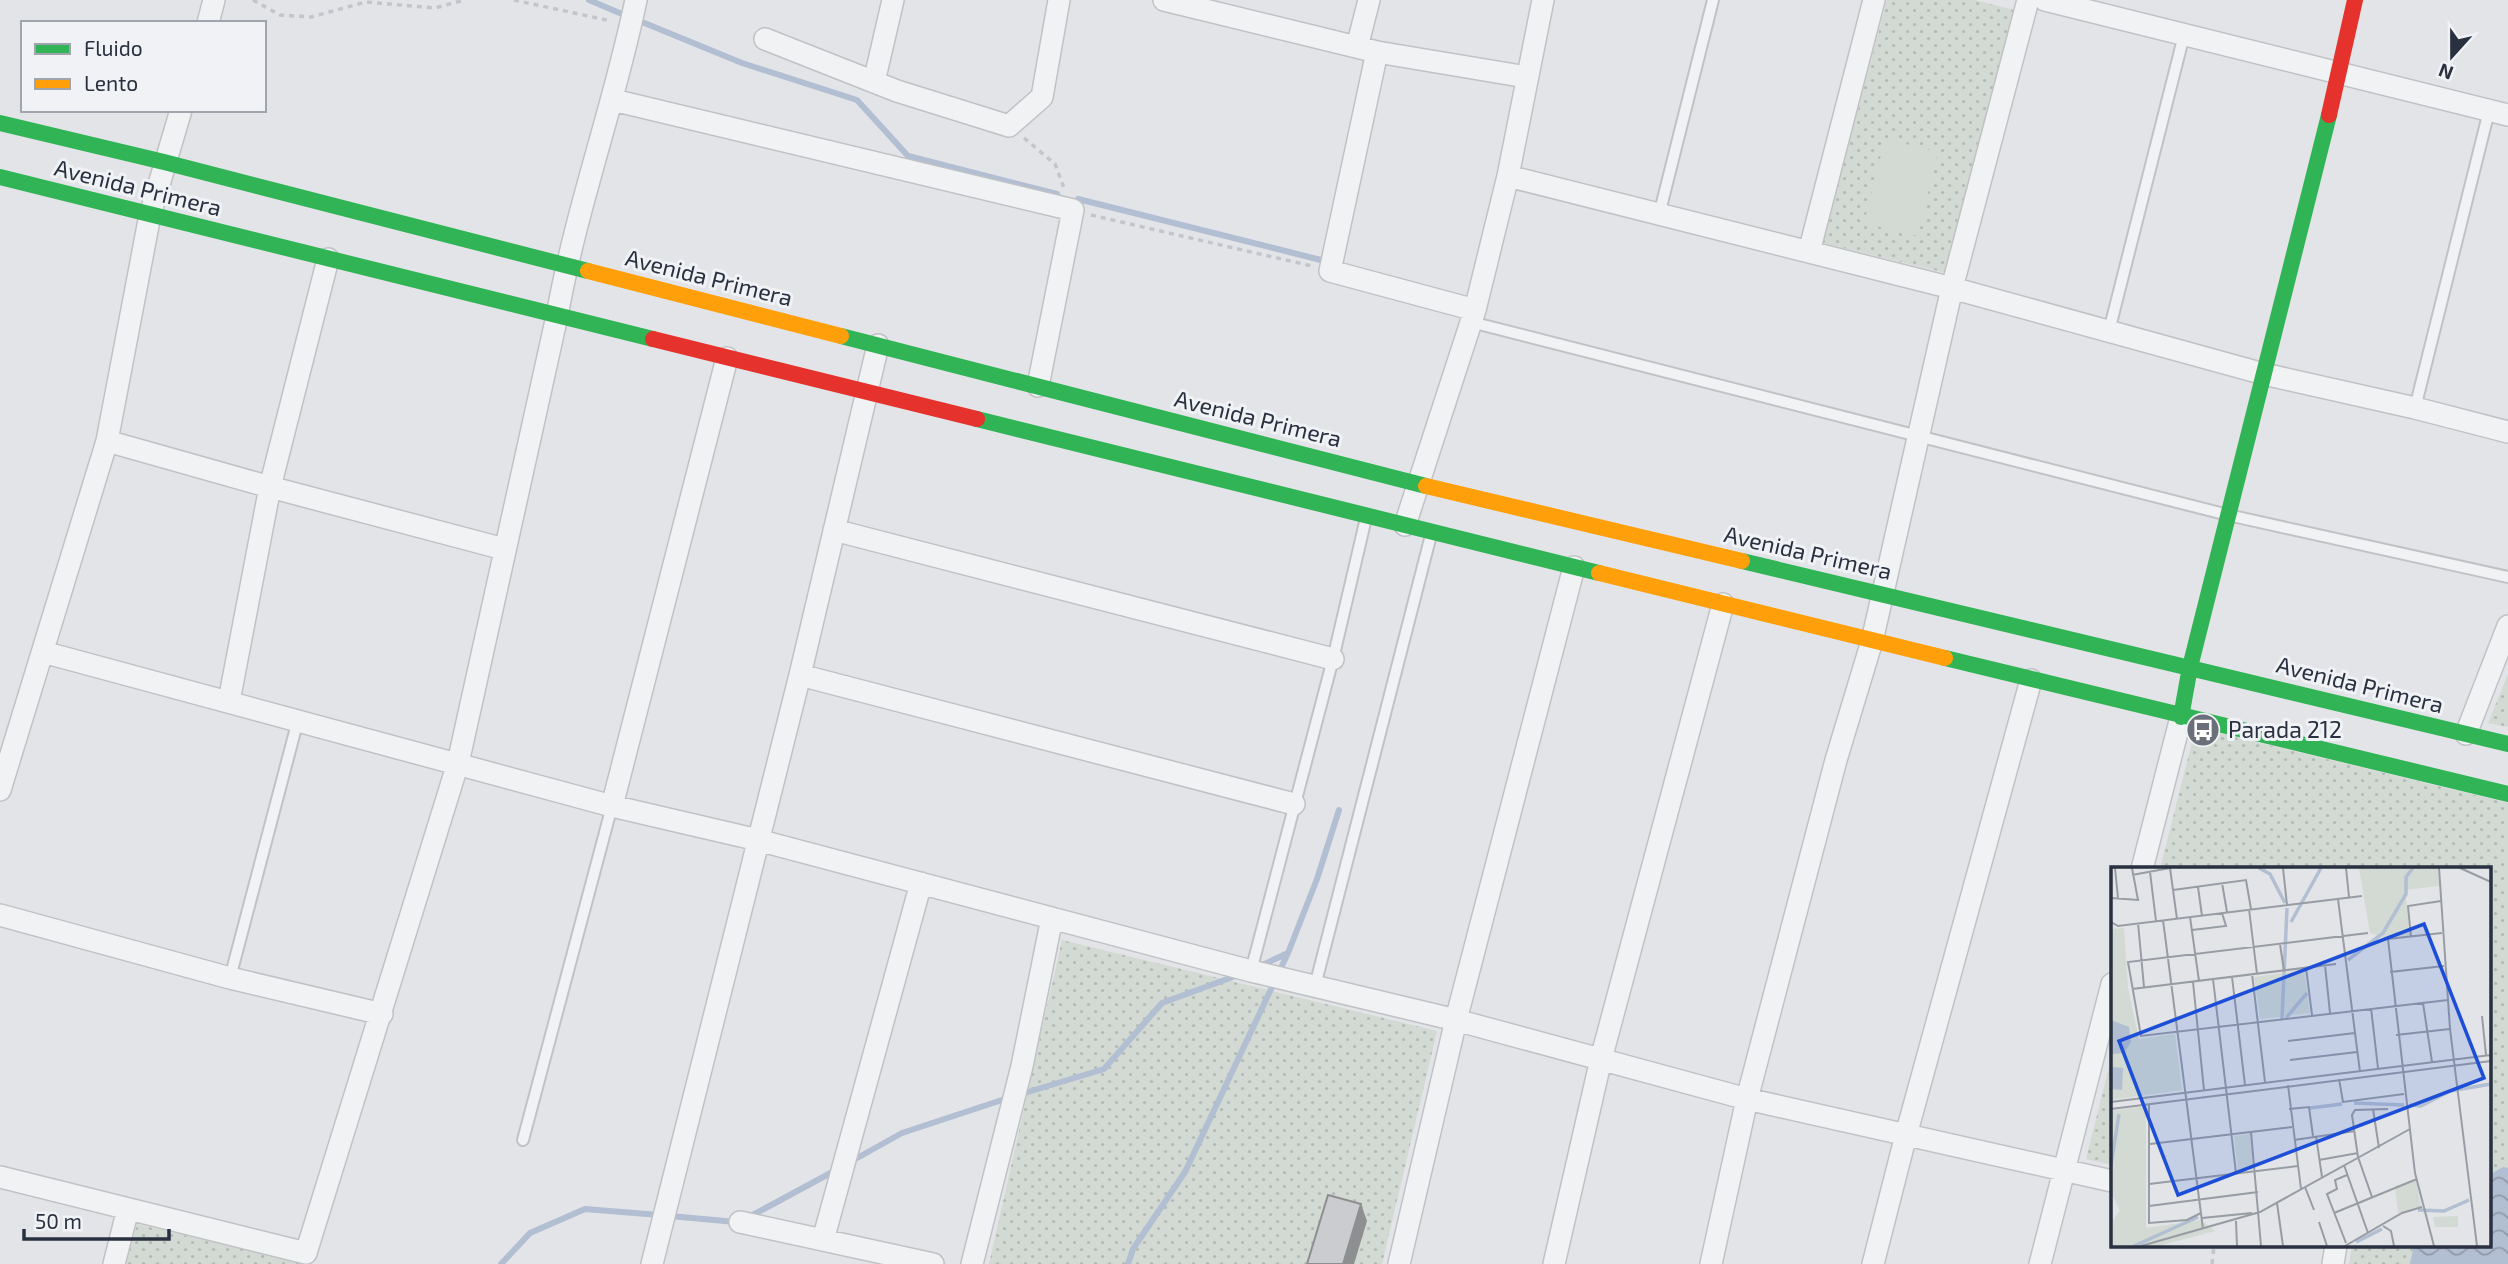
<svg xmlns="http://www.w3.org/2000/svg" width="2508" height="1264" font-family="'Exo 2',sans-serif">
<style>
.grass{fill:url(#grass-dots)}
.garden{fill:#d2dad3}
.water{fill:url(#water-waves)}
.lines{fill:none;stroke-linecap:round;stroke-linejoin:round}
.stream{stroke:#b2bed1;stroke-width:6}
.lane-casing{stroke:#c0c2c5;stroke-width:14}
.street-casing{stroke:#c0c2c5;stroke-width:24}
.path{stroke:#c4c5ca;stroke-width:3.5;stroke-dasharray:5 5;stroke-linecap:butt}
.lane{stroke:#f1f2f4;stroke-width:10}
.street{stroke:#f1f2f4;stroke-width:21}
.fast{stroke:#30b455;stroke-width:16}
.slow{stroke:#ff9f0a;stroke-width:16}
.jam{stroke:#e5322d;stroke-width:16}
.shaded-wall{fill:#8d8f91}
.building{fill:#cacccf;stroke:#8d8f91;stroke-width:2}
.labels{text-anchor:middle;stroke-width:6;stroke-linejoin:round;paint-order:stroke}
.street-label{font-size:23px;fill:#29303f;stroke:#f0f2f6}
.poi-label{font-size:23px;fill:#29303f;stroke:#f0f2f6;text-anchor:start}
.inset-river{fill:none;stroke:#b2bed1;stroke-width:3.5}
.inset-road{fill:none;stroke:#989ca4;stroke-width:2}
.view{fill:#1d4ed8;fill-opacity:0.15;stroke:#1d4ed8;stroke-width:3.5}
.inset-edge{fill:none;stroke:#29303f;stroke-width:3.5}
</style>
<defs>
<pattern id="grass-dots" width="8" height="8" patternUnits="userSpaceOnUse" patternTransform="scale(1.75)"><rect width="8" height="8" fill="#d2dad3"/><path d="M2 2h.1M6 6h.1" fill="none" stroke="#b4bbb6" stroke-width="1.8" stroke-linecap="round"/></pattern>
<pattern id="water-waves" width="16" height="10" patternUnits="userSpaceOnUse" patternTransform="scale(1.75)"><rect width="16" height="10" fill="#b2bed1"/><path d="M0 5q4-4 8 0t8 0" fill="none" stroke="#919bab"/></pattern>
</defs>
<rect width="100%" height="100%" fill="#e2e4e7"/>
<path class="grass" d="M 1887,0 L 1975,0 L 2014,10 L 1946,273 L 1823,243 Z
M 2508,674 L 2508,727 L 2488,723 Z
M 2211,731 L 2508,803 L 2508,1264 L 2349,1264 L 2352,1245 L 2489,1245 L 2489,869 L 2160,869 L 2192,742 Z
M 1062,940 L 1437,1031 L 1382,1264 L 989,1264 Z
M 2112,1055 L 2112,1165 L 2086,1159 Z
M 137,1224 L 307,1264 L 126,1264 Z"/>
<path class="garden" d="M 1885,139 L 1938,152 L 1918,236 L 1864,223 Z"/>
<path class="water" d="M 2503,1167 L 2508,1168 L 2508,1264 L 2410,1264 L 2414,1245 L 2489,1245 L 2489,1175 Z"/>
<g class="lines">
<path class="stream" d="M 589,0 L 622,14
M 642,22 L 742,63 L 857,100 L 908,156 L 1057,194
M 1078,199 L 1321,260
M 1258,967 L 1288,953 L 1317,879 L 1339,810
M 1018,1095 L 1104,1069 L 1162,1003 L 1238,975
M 850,1162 L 902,1133 L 1008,1098
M 670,1216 L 736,1222
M 749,1217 L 838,1169
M 501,1264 L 530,1233 L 585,1209 L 659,1215
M 1128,1264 L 1133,1249 L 1185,1172 L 1288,953"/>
<defs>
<path id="lane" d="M 1659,215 L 1713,0
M 1471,322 L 2228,515 L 2508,577
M 2109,331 L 2184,35
M 2415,408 L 2489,111
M 1251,971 L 1333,659 L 1366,518
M 230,978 L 298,720
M 1315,986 L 1431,535
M 523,1140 L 612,806"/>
<path id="street" d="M 1164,0 L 1377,52 L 1526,77
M 2045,0 L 2508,115
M 208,23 L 214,0
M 765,39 L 897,91 L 1009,126 L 1042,97 L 1059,0
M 1357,47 L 1369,0
M 1377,52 L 1330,271 L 1475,310
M 874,82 L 893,0
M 613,100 L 1073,210 L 1038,386
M 1508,176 L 1952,288 L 2264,374 L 2415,408 L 2508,432
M 1809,252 L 1874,0
M 107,441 L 270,487 L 504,549
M 1405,525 L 1475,310 L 1508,176 L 1543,0
M 834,530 L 1333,659
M 43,652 L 612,806 L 758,840 L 1251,971 L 1456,1020 L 1747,1099 L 2112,1181
M 800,675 L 1294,804
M 229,701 L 270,487 L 328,259
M 2466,734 L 2508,626
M 0,790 L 107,441 L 150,215 L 181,110
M 612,806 L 727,358
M 2142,869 L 2181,717
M 0,915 L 230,978 L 382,1014
M 0,1177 L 306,1253 L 458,763 L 557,316 C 576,209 614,106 636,0
M 740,1222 L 933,1264
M 823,1240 L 921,883
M 114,1264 L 128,1209
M 652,1264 L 800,675 L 878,345
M 972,1264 L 1022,1066 L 1052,918
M 1399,1264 L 1456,1020 L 1574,567
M 1554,1264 L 1601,1059 L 1723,604
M 1711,1264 L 1747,1099 L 1836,760 L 1872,641 L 1952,288 L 2028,0
M 1873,1264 L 1906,1135 L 2031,680
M 2040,1264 L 2112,984
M 2333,1264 L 2336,1245"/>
</defs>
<use href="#lane" class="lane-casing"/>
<use href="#street" class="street-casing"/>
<path class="path" d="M 253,0 L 280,15 L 311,17 L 366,2 L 435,8 L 464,0
M 514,0 L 611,21
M 1024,138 L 1055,164 L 1064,188
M 1091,215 L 1312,266
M 2212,1264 L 2214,1245"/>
<use href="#lane" class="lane"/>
<use href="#street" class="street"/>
<path class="fast" d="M 0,123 L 164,162 L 588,271
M 0,177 L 653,339
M 841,336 L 1426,486
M 977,419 L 1599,573
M 1742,561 L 2508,744
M 1945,658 L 2508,794
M 2181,717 L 2190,667 L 2329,115"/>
<path class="slow" d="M 588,271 L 841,336
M 1426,486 L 1742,561
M 1599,573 L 1945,658"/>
<path class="jam" d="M 2329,115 L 2355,0
M 653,339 L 977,419"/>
</g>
<path class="shaded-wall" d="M 1361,1204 L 1367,1221 L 1354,1264 L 1343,1264 Z"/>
<path class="building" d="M 1328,1195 L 1361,1204 L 1343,1264 L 1307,1264 Z"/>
<defs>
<symbol id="bus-disc" viewBox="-11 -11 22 22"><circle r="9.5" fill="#6a6f7a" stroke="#f0f2f6"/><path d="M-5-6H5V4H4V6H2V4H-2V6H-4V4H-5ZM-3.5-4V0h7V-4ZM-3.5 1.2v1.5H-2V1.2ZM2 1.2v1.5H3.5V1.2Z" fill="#fff"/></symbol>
</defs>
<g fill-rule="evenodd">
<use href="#bus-disc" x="2184" y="711" width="38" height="38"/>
</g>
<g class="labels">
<g class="street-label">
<text transform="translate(138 188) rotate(14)" y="8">Avenida Primera</text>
<text transform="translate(709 278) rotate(14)" y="8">Avenida Primera</text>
<text transform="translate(1258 419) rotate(14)" y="8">Avenida Primera</text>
<text transform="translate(1808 553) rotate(13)" y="8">Avenida Primera</text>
<text transform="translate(2360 685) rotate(14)" y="8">Avenida Primera</text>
</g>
<g class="poi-label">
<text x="2228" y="738">Parada 212</text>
</g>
</g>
<g transform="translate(2111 867)">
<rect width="380" height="380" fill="#e2e4e7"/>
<path d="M 248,1 L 327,1 L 328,19 L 294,23 L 299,68 L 275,71 L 259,66 ZM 13,61 L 17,121 L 28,172 L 64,167 L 71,223 L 0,233 L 0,62 ZM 193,103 L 199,146 L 149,152 L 143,110 ZM 35,239 L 35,361 L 90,353 L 104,364 L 47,379 L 0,379 L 0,355 L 9,344 L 0,325 L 0,244 ZM 139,267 L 143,302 L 127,304 L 123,269 ZM 305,313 L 310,340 L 287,346 L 284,319 Z" fill="#d2dad3"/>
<path d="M 347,349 L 347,360 L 324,360 L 322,350 Z" fill="#d2dad3"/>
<path d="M 0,153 L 18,160 L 20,175 L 13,186 L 0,187 ZM 0,200 L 12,201 L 11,223 L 0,222 Z" fill="#b2bed1"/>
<path class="inset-river" d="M 148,1 L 159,7 L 174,36M 180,55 L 210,1M 237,93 L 272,66 L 295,27 L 295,10 L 302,1M 175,151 L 196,126M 171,152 L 176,41M 243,236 L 293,238M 299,238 L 310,239 L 339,224 L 380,217M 199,241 L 231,237M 0,298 L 8,247M 307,343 L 333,344 L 358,333M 245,375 L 271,362M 23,379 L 87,350"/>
<path class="inset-road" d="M 4,1 L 7,31M 59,1 L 66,52M 172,1 L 176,38M 235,1 L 238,30M 328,1 L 339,162 L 366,379M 349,1 L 380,15M 39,5 L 45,54M 21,8 L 59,1M 111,16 L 116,45M 87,20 L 91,49M 62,23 L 135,13 L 140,42M 0,31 L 27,33 L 21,1M 227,32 L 249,205M 138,42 L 146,107M 79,50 L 88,114M 52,53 L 92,362M 0,55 L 7,59 L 251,29M 27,56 L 33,120M 81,63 L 115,59 L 111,46M 257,66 L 17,95 L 30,169 L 337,133M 300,70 L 297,39 L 330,34M 169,77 L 173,104M 214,98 L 219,146M 195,101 L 201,148M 279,105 L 333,99M 141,107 L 154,215M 121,110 L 134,218M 102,112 L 125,306M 82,115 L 93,223M 21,122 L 225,97M 312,136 L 321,195M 260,141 L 267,201M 371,149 L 375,188M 285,168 L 339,162M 177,174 L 244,166M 179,193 L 246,185M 228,212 L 232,235 L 293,227M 177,218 L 190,322M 0,235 L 380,188M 38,238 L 38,356 L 76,353 L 90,346M 0,242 L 380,194M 178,242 L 198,240 L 202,269M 262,242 L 268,281M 140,265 L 150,379M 205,269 L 211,310M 183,273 L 244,264M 39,277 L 181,260M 208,293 L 247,286M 233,298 L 257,366M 38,317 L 187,299M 194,320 L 203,343M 261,330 L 247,290 L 241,248 L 244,243 L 277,242M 166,336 L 172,379M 38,339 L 147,325M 223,346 L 306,312M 91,351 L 141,346M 125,354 L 126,379M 208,355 L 216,379M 272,359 L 280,364 L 283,379M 235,376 L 216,327 L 226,322 L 224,313 L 236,308M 30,379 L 149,345 L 299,262M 234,379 L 291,346 L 311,340M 323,379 L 304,306 L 277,72 L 331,66"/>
<path class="view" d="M 313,57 L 373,211 L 67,328 L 8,174 Z"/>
<rect width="380" height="380" class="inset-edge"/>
</g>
<rect x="21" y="21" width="245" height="91" fill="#f0f2f6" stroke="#a0a4ad" stroke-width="2"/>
<rect x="35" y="44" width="35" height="10" fill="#30b455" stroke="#a0a4ad" stroke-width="2"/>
<text x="84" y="56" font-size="21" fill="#29303f">Fluido</text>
<rect x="35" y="79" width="35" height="10" fill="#ff9f0a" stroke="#a0a4ad" stroke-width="2"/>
<text x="84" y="91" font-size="21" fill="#29303f">Lento</text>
<g transform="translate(2452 56) rotate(201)" stroke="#f0f2f6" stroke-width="5" paint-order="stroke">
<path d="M0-5L12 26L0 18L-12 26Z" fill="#29303f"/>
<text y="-10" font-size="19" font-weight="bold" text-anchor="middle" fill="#29303f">N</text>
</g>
<path d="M24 1229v10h145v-10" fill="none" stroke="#29303f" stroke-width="3.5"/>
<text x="35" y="1229" font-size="21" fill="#29303f" stroke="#f0f2f6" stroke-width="5" paint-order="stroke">50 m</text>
</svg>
